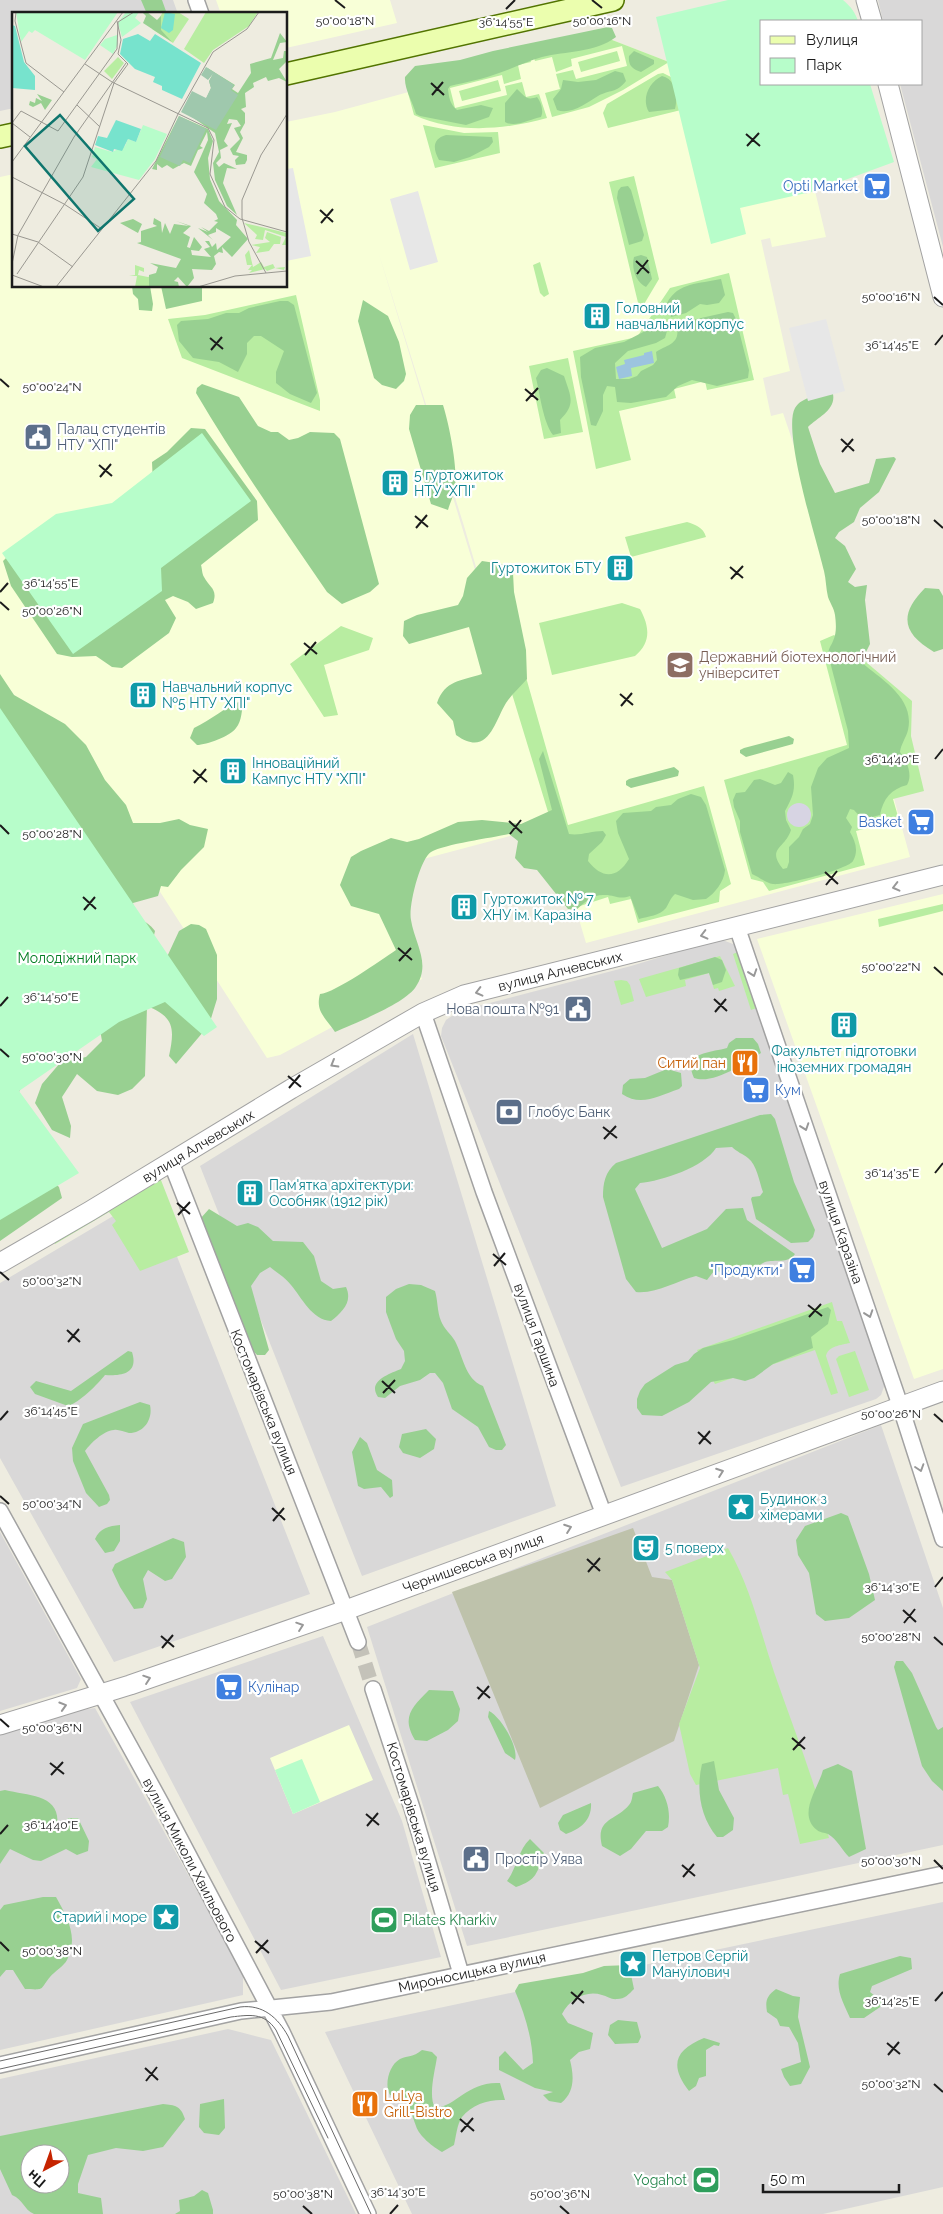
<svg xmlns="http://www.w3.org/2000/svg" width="943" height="2214" font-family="Raleway,sans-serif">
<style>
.residential{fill:#d9d8d8;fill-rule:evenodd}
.education{fill:#f8ffd7;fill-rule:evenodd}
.construction{fill:#bec2ab}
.grass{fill:#b8eda1}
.forest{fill:#98d091;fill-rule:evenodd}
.park{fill:#b7fdca}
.parking{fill:#e7e7e7}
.plaza{fill:#d7d4e3}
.water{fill:#9cc4df}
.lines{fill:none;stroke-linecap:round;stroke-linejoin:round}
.minor-tunnel{stroke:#c4c2b9;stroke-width:15;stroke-dasharray:15 8;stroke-linecap:butt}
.minor-casing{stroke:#a2a2a2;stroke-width:18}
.tertiary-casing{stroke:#a2a2a2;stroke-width:21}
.secondary-casing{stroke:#527400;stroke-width:24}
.minor{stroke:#fff;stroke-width:15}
.tertiary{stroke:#fff;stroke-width:19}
.secondary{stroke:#ebfeae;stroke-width:21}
.tram{stroke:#696969;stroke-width:1}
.oneway{stroke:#989898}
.ticks{fill:none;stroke:#1b1b1b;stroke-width:2}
.labels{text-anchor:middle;stroke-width:4.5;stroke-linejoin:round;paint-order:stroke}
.shop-label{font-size:14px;fill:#366cbe;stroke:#fff;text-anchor:end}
.culture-label{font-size:14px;fill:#0d838f;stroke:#fff;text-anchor:start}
.service-label{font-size:14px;fill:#4e5e75;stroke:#fff;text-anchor:start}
.education-label{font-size:14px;fill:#785e54;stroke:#fff;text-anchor:start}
.park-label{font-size:14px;fill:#047e24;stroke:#fff}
.street-label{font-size:14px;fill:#1b1b1b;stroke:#fff}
.food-label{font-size:14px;fill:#c56008;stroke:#fff;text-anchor:end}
.leisure-label{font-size:14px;fill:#27864d;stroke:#fff;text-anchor:start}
.inset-road{fill:none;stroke:#9a9891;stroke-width:1}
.view{fill:#0f766e;fill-opacity:0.15;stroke:#0f766e;stroke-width:2.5}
.inset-edge{fill:none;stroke:#1b1b1b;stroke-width:2.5}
.ticks-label{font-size:12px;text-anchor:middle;fill:#1b1b1b;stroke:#fff;stroke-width:4.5;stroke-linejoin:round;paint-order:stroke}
</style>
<rect width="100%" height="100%" fill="#eeece0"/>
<path class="residential" d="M 0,0 L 173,0 L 178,14 L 14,14 L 14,108 L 0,111 Z
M 878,0 L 943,0 L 943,247 L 900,84 L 922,84 L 922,21 L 883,21 Z
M 720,939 L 733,944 L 739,949 L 885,1384 L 881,1395 L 876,1399 L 621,1487 L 441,1036 L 442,1028 L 446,1020 L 459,1011 L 631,966 Z
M 413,1034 L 556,1506 L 362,1576 L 200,1166 Z
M 152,1193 L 310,1594 L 114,1662 L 0,1458 L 0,1283 Z
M 881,1425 L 943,1608 L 943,1845 L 467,1946 L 367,1627 Z
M 0,1532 L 81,1679 L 77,1688 L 0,1711 Z
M 323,1636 L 402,1821 L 441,1957 L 281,1990 L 130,1702 Z
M 95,1708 L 243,1973 L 243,1995 L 0,2050 L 0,1730 L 52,1714 Z
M 943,1902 L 943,2187 L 823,2214 L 412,2214 L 325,2032 Z
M 228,2029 L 271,2040 L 356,2214 L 0,2214 L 0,2079 ZM 30,2154 L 60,2154 L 60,2184 L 30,2184 Z"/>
<path class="education" d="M 216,0 L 390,0 L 397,23 L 286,48 L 286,14 L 221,14 Z
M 607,38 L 669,62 L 805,194 L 815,191 L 826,237 L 772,247 L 770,238 L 761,240 L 790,371 L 763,378 L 771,416 L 783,413 L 811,496 L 910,857 L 586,943 L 551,825 L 382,870 L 422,979 L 280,1055 L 267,1058 L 155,884 L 0,676 L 0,177 L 14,174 L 14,286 L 286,286 L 286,122 L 335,112 ZM 378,251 L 464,526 L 501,652 L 500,652 Z
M 943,894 L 943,1369 L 914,1379 L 757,939 Z
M 349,1725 L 373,1780 L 293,1814 L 270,1758 Z"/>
<path class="construction" d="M 633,1528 L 652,1577 L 672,1580 L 699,1665 L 674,1741 L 540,1808 L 452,1592 Z"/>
<path class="grass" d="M 607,38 L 669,62 L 623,90 L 589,107 L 552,117 L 545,93 L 560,89 L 556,74 L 573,70 L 576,79 L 627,66 L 622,46 L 571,59 L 572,66 L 556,72 L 552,57 L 535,61 L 534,58 Z
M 617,51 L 620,61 L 581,72 L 578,62 Z
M 530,59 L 531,62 L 518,65 L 521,79 L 504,84 L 502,75 L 450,88 L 455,108 L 507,95 L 505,86 L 522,82 L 526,97 L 539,94 L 547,118 C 504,130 456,134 414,115 L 408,93 Z
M 663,73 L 673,78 L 681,110 L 608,128 L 603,113 L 607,104 L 658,74 Z
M 498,80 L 501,91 L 462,101 L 459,91 Z
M 423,125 L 464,133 L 498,132 L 500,153 L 435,168 Z
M 634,176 L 659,279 L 640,311 L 609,182 Z
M 540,262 L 549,294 L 544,297 L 540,293 L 533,265 Z
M 729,273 L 754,380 L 707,390 L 705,381 L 674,389 L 676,398 L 619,411 L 631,460 L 596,469 L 573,351 L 637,337 L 670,288 Z
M 296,295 L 320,400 L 320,411 L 182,358 L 168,319 L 205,315 Z
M 568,358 L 583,432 L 544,439 L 529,366 Z
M 687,522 C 696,525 703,527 706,537 L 631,557 L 625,537 Z
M 622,603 L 640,609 C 650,627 651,643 635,656 L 552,675 L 539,623 Z
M 510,621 L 568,825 L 704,786 L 731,884 L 720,891 L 719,902 L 638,923 L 631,899 L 610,904 L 608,897 L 577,907 L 491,625 Z
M 341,626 L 373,638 L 369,650 L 324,665 L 338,715 L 324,717 L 290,664 Z
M 834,635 L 912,701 L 911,736 L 924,791 L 893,799 L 899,820 L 856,831 L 865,865 L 769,891 L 763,882 L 751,879 L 724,780 L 847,745 L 820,641 Z
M 943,904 L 943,911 L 879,927 L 878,919 Z
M 740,951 L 759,1007 L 751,1010 L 733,954 Z
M 720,956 L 735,986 L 719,991 L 718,988 L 714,989 L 709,973 L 685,980 L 686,986 L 646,997 L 639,979 Z
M 621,980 L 627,981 L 630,985 L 634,1001 L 621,1005 L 614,981 Z
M 159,1175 L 189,1252 L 140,1271 L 112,1225 L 116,1221 L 109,1212 L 55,1244 L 52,1239 Z
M 832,1302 L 837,1321 L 842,1321 L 850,1343 C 841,1345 828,1346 826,1356 L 838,1393 L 831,1395 L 815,1350 L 715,1384 L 697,1350 Z
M 855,1351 L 869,1390 L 849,1397 L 836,1359 L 839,1356 Z
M 728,1548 C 750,1586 760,1630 774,1672 C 793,1727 815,1781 829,1838 L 800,1844 L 788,1794 L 783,1795 L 778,1768 L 696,1785 L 690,1774 L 679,1724 L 700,1668 L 672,1580 L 665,1572 Z"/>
<path class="forest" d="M 141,0 L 162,0 L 167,14 L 147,14 Z
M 608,27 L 612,28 L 616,37 C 595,53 566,51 542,57 C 527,61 514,68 499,73 C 484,79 466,82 450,86 L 448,89 C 449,98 450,104 457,110 L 481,105 L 493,108 L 489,117 L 466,125 L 420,116 L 416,114 C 413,102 404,89 405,77 L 415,66 L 460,60 L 493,51 Z
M 634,51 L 654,60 L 654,64 L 641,72 C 633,69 628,66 629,56 Z
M 615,71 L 623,73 L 626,81 C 616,94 610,89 598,96 C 587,103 571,115 557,110 L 553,99 L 561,89 L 563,80 L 578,82 L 596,80 Z
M 662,76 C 676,79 678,97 675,109 L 649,112 C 641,99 649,82 662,76 Z
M 517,89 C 525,96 526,101 537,97 C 541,102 544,111 541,117 C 530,119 515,128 505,122 L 505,103 Z
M 446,135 L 492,137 L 493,142 L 489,147 L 470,157 L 454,162 L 439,160 C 433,149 432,139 446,135 Z
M 628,186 L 631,190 L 644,235 L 642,241 L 629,245 L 617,198 L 618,191 L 621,187 Z
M 641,255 L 647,257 L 652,279 L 646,287 C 636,282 631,268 634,257 Z
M 721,279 L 725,295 L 719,303 L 707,305 L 700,304 L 686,313 L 671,317 L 667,303 C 678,282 699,284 721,279 Z
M 132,286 L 150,286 L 153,304 L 152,311 L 139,310 L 138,299 L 133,294 Z
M 161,286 L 202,286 L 202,301 L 166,309 Z
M 363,300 L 388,316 L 399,342 L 406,374 L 404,381 L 396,389 L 382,385 L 374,378 L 358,321 Z
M 280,301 L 288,301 L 294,305 L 317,393 L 311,403 L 290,394 L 276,383 L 276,372 L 284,351 L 261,336 L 254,336 L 247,343 L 247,354 L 238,372 L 219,362 L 193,358 L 179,341 L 177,325 L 181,321 L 208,319 L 226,313 L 239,313 L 249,308 Z
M 728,312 L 733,313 L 736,319 L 749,370 L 748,378 L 717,386 L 692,380 L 678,386 L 666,397 L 631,403 L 617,402 L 615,387 L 607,386 L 603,395 L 603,411 L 596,426 L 591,425 L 581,377 L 580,357 L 595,348 L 624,342 L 649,329 L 667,331 L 665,338 L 656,343 L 628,351 L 615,363 L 616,379 L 629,379 L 637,376 L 641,371 L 653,365 L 657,360 L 656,352 C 667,345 680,344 677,328 L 683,322 Z
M 547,368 L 564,376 C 571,397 576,404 560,420 L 561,433 L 553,435 C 543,422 540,394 536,378 L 541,370 Z
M 202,384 L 239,397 L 258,426 L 271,432 L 278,432 L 289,440 L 298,438 L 310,432 L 334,433 L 340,439 L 379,584 L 370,592 L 342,604 L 327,592 C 282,526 236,461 196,393 L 197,388 Z
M 833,394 C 836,410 818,417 808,427 L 820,464 L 835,493 L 869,483 L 876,459 L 894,457 L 896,459 L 879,492 L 860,508 L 854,522 L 839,532 L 835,538 L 845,546 L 856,569 L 848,582 L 855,587 L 867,585 L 865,600 L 870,644 L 861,662 C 882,680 915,698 908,730 C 906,738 901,744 900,752 C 907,761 913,775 907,785 C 891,789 883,799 880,815 C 868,818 863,821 854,810 L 850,809 L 846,818 L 852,827 L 850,832 C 855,841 859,850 853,861 C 849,869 783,886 773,884 C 766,883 759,877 752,874 L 740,832 L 740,821 L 734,807 L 733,800 L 736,793 L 745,792 L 754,780 L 760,779 L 775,785 L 781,783 L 788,772 L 793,775 C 796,791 792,798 785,811 L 786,820 L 791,830 C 785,849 766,848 783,869 L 787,868 L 789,862 L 789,847 L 799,837 L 803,829 L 810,824 L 813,815 L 811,787 L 818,768 L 827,758 L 849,748 L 848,731 L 828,654 C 829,647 831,646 833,641 C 837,633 836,623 835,615 C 834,608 830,603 828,597 C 826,589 826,579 824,571 C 817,541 782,431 795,408 C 802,396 821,395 833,394 Z
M 416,405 L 443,405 C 449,424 458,468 455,487 C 454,495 450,503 448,510 L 431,504 L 409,429 L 410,415 Z
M 191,428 L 205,429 L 257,501 L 258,520 L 201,565 C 202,568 202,574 204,577 C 210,588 218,589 213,603 L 196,609 L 188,602 L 173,596 L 165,600 L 176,618 L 169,633 L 122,668 L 112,667 L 96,656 L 72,657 L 57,654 L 11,586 L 3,561 L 10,554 L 153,485 L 152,462 L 167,452 Z
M 482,561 L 502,564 L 513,573 L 514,592 L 526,650 L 527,679 C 520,687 512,694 506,703 C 494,723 488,758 456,735 L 453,721 L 437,703 C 445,680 461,681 482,674 L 469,627 L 409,644 L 403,636 L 404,621 L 417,615 L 458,605 L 463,596 L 467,578 Z
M 925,588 L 939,589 L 943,596 L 943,649 L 934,652 C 903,634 898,615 925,588 Z
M 0,674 L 14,695 L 65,724 L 86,745 L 105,780 L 126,805 L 133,823 L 160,823 L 179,819 L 190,825 L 208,829 L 204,847 L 181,870 L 168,887 L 161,886 L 158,896 L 133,903 C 134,922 146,918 155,931 L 149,956 L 166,959 L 179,931 L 191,924 L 199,925 L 206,929 L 217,955 L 217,999 L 209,1025 L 176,1064 L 169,1056 C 175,1028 174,1017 147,1006 L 145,1076 L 132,1089 L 118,1095 L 97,1091 L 77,1074 L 62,1097 L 71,1126 L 70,1138 L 52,1130 L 35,1103 L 42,1084 L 60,1063 L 86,1057 L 102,1041 L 98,1018 L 0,992 Z
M 243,700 C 242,709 242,721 236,728 C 231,736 206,745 197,745 L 190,738 L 194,728 C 211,720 225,707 243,700 Z
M 789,736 L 794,739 L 793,744 L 746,757 L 740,753 L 740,750 L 744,748 Z
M 543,751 L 569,834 C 580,836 591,831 603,831 L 606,835 L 602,842 L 589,854 L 588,861 C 602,879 617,879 629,859 L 618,833 L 616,821 L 623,813 L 651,811 L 656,807 L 671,805 L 678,799 L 691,794 L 701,797 L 706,805 L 725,870 C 724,882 715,893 706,899 L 693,900 L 675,894 C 670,899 669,903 666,908 C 659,916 649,916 639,919 L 630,896 C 619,900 615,895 605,895 C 593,894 585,902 576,910 L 568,909 L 537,870 L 524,868 L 515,858 L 518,841 L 509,834 C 491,838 445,844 431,852 C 420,859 408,907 411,920 C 415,945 432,964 415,988 C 402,1005 355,1023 335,1032 C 326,1018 315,1012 320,994 C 335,993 381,960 396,950 L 379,914 L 351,906 L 340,885 L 351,857 L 361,851 L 391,838 L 407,842 L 419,839 L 458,822 L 482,820 L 521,824 L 552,810 L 539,759 Z
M 674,767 L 679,771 L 678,776 L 631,788 L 626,785 L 626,781 L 629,779 Z
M 715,957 L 722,960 L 726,970 L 722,982 L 713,985 L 709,973 L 680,980 L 678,975 L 679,968 Z
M 0,1008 L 23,1083 L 15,1101 L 53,1181 L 59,1187 L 62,1198 L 0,1241 Z
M 736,1038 L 753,1038 L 758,1044 L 761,1053 C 745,1063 713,1085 694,1078 C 682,1052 709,1053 727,1048 L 729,1043 Z
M 667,1069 L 681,1073 L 682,1086 L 679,1089 C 658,1096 641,1107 622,1094 L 623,1085 L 630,1079 L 645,1078 Z
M 771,1114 L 775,1119 L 794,1182 L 815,1230 L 813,1237 L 808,1242 L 791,1243 L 756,1219 L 751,1199 L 752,1197 L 760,1196 L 763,1192 C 759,1181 757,1165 748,1158 C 743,1154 737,1152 732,1147 L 716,1148 C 704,1167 662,1181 640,1183 L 635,1189 L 662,1248 L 707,1229 L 726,1209 L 743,1208 L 747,1220 L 795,1254 C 788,1264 775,1259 765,1262 C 757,1265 750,1276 742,1277 C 731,1278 724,1271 714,1271 L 707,1280 L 696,1276 C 676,1281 657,1294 636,1292 L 626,1279 L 603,1197 C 603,1183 605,1172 616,1163 L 760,1115 Z
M 209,1209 L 237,1226 L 248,1223 L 258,1227 L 273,1241 L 303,1242 L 314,1256 L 321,1281 L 333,1289 L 346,1287 C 353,1302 342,1312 331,1321 C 312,1320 302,1298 291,1285 C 286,1278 277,1273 270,1267 L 260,1273 L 251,1286 L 269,1350 L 265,1355 L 257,1355 L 247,1344 L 200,1219 Z
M 409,1284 L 421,1285 L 435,1291 C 438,1301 437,1311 441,1321 C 444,1329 451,1334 455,1341 C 463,1356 465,1379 483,1386 L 506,1445 L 502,1450 L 496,1450 L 489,1447 L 478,1427 L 452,1409 L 443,1383 L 435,1373 L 430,1373 L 420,1380 L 400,1386 L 385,1398 L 378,1397 C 367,1381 389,1374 401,1369 L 405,1361 L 404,1351 L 396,1339 L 390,1323 L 386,1312 L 386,1297 L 396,1289 Z
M 828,1307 L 831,1310 L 828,1324 L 811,1337 L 813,1348 L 773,1364 L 754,1378 L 745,1381 L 733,1378 L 711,1382 L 689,1402 L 662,1416 L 642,1415 L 637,1408 L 637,1399 L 640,1391 L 645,1384 L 675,1365 L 688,1361 L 694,1354 L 703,1348 L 733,1340 Z
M 128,1351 L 132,1352 C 139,1374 121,1376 105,1375 C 97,1385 80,1402 68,1406 L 35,1394 L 30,1387 L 36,1381 L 71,1391 Z
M 140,1402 L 150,1405 C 153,1418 145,1433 129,1433 C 124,1432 118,1429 114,1430 C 103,1431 91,1443 85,1451 L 109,1495 L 110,1500 L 107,1504 L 99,1507 L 86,1493 L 73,1461 L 72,1448 L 83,1424 Z
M 426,1429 L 436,1439 L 434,1449 L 420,1458 L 403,1453 L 399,1447 L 402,1434 Z
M 360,1437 L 367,1443 L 377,1470 L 392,1480 L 393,1496 L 390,1498 L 381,1487 L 364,1489 L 358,1486 L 352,1452 Z
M 841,1513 L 848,1516 L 869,1574 L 875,1600 L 849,1618 L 825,1621 L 816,1614 L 809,1573 L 798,1555 L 796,1540 L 805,1526 Z
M 120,1525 L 120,1541 L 114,1551 L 105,1553 L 95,1539 C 100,1528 109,1526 120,1525 Z
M 173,1538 L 184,1542 L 186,1557 L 172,1579 L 165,1581 L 148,1570 L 143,1579 L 147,1599 L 143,1608 L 134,1609 L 120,1587 L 112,1570 L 115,1564 L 123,1560 Z
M 896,1661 L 903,1661 L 912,1673 L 936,1727 L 938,1730 L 943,1727 L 943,1791 L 932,1781 L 922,1766 L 894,1667 Z
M 429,1690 L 453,1691 L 460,1709 L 458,1721 L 448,1730 L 427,1741 L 415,1740 C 401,1717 412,1707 429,1690 Z
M 489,1711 C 501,1717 519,1747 515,1760 L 505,1753 L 488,1717 Z
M 714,1761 L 719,1790 L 734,1818 L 733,1830 L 723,1837 L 717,1837 C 700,1817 696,1789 702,1764 Z
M 838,1764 L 852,1771 L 866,1849 L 849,1857 C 842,1850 837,1839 828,1834 C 824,1832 820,1833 817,1830 C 797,1814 818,1789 823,1770 Z
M 658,1786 C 667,1797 671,1812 668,1827 L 662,1831 L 646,1831 L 631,1849 L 620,1856 L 602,1846 C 595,1818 616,1821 629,1805 C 632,1802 632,1797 633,1793 Z
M 5,1790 C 29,1796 62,1794 57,1827 L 61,1831 L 65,1830 L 68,1818 L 78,1818 L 89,1841 L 88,1851 L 77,1855 L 66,1849 L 41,1861 L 33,1860 L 10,1849 L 0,1864 L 0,1791 Z
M 591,1803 C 592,1820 581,1829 566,1834 L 560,1830 L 558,1823 L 563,1815 Z
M 530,1839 L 544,1853 C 537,1873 537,1880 516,1887 L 507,1881 C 517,1868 518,1850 530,1839 Z
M 43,1897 L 56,1897 C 67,1917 79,1937 67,1960 C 64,1966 55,1971 50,1977 C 39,1990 46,1990 25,1989 L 13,1970 L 6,1970 L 0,1977 L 0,1910 L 4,1905 Z
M 900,1956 L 911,1958 L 912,1969 L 872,1986 L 870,1992 L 875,1996 L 886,1998 L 889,2001 L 864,2018 L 850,2018 C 844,2004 835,1990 840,1974 Z
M 629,1965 L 634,1989 C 629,1994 625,1999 617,1999 C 612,2000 607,1996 602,1995 C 586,1990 570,1999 562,2014 L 568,2023 L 593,2033 L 590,2049 L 579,2052 L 570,2060 C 574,2076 575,2092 561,2103 L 549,2101 L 543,2095 L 553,2092 L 535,2088 L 499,2070 L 499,2057 L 505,2051 L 523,2070 L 533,2063 C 532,2037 525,2015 515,1991 L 519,1984 L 583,1973 L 604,1966 Z
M 776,1989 L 793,1996 L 800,1997 L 798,2017 L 810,2067 L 801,2084 L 790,2086 L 784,2077 L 781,2069 L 801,2062 L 798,2043 L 789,2027 L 780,2026 L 777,2019 L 767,2012 C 765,2000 767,1996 776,1989 Z
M 618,2020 L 637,2022 L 641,2037 L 638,2043 L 615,2044 L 608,2035 L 610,2025 Z
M 704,2038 L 720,2043 L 719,2046 L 714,2045 L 706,2050 L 706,2076 L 699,2078 L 696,2086 L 689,2091 C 669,2065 675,2050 704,2038 Z
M 422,2050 L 432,2052 L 437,2057 C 435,2071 428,2095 435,2108 C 457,2106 468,2081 500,2083 L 505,2100 C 490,2099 472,2104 462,2117 C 457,2124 456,2137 454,2145 L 442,2152 C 433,2147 419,2136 416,2126 C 412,2116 411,2108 406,2099 L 390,2095 C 384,2085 389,2065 400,2059 C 409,2055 412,2058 422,2050 Z
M 224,2099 L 225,2128 L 219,2135 L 204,2133 L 199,2127 L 200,2104 Z
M 163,2104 C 175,2105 181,2106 185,2119 L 163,2147 L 143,2151 L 116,2148 L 88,2155 L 78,2184 L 78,2193 L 101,2198 L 103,2214 L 34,2214 C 23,2209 24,2200 12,2195 L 0,2169 L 0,2136 ZM 30,2154 L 60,2154 L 60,2184 L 30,2184 Z
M 202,2190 L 208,2193 L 213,2210 L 213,2214 L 175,2214 L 180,2211 L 179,2200 L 194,2196 Z"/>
<path class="park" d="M 728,0 L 843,0 C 851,7 855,12 858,21 L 762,21 L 762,84 L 870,84 L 894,162 L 815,191 L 740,208 L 746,234 L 711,244 L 656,17 Z
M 202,433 L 251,501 L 161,568 L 162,591 L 73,654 L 2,553 L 56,514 L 112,503 Z
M 0,708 L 217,1027 L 204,1036 L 165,1002 L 119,1022 L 19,1091 L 79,1173 L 0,1220 Z
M 302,1759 L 320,1802 L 293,1814 L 275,1770 Z"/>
<path class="parking" d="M 293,168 L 311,256 L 286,261 L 286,169 Z
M 418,191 L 438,262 L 410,270 L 390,199 Z
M 826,319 L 845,391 L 808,401 L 789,328 Z"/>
<path class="plaza" d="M787 815a12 12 0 1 1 24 0a12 12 0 1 1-24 0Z"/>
<path class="water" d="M 652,351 L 654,363 L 631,368 L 632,376 L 619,379 L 616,367 L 625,364 L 624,360 L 644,355 L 644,353 Z"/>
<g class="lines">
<path class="minor-tunnel" d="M 358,1642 L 373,1689"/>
<defs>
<path id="minor" d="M 196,0 L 201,14
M 737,927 L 900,1405 L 943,1539
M 423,1013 L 484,1192 L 604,1515
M 171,1162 L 358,1642
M 0,1511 L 161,1803 L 282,2032 L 368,2214
M 373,1689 L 412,1808 L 461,1974
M 0,2065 L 241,2011 L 331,2002 L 943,1874"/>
<path id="tertiary" d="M 866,0 L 872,21
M 888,84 L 943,297
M 0,1263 L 90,1211 L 291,1089 L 423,1013 L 464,995 L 943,875
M 0,1725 L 130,1685 L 346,1610 L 943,1391"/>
<path id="secondary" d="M 286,74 L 613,0
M 0,137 L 14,134"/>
</defs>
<use href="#minor" class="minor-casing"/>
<use href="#tertiary" class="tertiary-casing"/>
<use href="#secondary" class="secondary-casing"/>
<use href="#minor" class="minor"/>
<use href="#tertiary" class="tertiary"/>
<use href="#secondary" class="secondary"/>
<path class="tram" d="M 0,2061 L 240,2007 C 263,2004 278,2018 288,2036 L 371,2214
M 0,2069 L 231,2017 C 249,2015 264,2012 276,2030 L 328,2138"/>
</g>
<defs><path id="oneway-chevron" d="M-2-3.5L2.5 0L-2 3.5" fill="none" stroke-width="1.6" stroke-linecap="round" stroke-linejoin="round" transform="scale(1.25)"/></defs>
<g class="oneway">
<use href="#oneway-chevron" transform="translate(896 887) rotate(166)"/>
<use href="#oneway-chevron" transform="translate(704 935) rotate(166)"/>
<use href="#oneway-chevron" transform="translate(753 973) rotate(71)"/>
<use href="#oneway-chevron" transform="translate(479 992) rotate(166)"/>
<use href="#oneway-chevron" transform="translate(334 1064) rotate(150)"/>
<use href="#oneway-chevron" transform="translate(805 1127) rotate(71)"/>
<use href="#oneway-chevron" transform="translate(869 1314) rotate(71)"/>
<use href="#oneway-chevron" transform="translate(920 1468) rotate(72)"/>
<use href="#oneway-chevron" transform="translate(720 1472) rotate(-20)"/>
<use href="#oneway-chevron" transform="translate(568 1528) rotate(-20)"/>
<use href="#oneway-chevron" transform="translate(300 1626) rotate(-19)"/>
<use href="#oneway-chevron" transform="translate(147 1679) rotate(-19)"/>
<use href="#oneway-chevron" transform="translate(63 1706) rotate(-17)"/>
</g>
<path class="ticks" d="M 335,0 L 345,8M 592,0 L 602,8M 506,9 L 515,0M 431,83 L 444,95M 432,95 L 443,82M 746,134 L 760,146M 747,146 L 759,133M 320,210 L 333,222M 321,223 L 333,209M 636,261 L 649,273M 637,274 L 648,260M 934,297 L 943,305M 210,338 L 223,349M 935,345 L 943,335M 211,350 L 222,337M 0,379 L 9,387M 525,389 L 538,400M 526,401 L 538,388M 841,439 L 854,451M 842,452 L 853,439M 99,465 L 112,476M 100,477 L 111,464M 415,516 L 428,527M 934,520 L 943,528M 416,528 L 427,515M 730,567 L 743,578M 731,579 L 743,566M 0,592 L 8,583M 0,602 L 9,610M 304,643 L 317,654M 305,655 L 316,642M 620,694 L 633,705M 621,706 L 632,693M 935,759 L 943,749M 193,770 L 207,782M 194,783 L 206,769M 509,821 L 522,833M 0,825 L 9,834M 510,834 L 521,820M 825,872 L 838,884M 826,885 L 837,871M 83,897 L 96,909M 84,910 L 95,897M 398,948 L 412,960M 399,961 L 411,948M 934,967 L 943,975M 714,999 L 727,1011M 0,1006 L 8,997M 715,1012 L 726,999M 0,1049 L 9,1057M 288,1076 L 301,1087M 289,1088 L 300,1075M 603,1127 L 617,1138M 604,1139 L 616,1126M 935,1173 L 943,1163M 177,1203 L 190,1214M 178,1215 L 190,1202M 493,1254 L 506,1265M 494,1266 L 505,1253M 0,1272 L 9,1280M 808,1305 L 822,1316M 809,1317 L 821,1304M 67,1330 L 80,1342M 68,1342 L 79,1329M 382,1381 L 395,1393M 383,1393 L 395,1380M 934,1414 L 943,1422M 0,1420 L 8,1411M 698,1432 L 711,1444M 699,1444 L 710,1431M 0,1496 L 9,1504M 272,1508 L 285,1520M 273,1521 L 284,1508M 587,1559 L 600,1571M 588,1572 L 600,1558M 935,1587 L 943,1577M 903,1610 L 916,1622M 904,1623 L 915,1609M 161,1636 L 174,1647M 934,1637 L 943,1645M 162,1648 L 173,1635M 477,1687 L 490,1698M 478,1699 L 489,1686M 0,1719 L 9,1727M 792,1738 L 805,1749M 793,1750 L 805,1737M 50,1763 L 64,1774M 51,1775 L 63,1762M 366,1814 L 379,1825M 367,1826 L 378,1813M 0,1834 L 8,1825M 934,1860 L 943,1869M 682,1865 L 695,1876M 683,1877 L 694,1864M 255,1941 L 269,1953M 0,1942 L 9,1951M 256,1953 L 268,1940M 571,1992 L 584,2003M 935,2001 L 943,1992M 572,2004 L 583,1991M 887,2043 L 900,2054M 888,2055 L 899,2042M 145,2068 L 158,2080M 146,2081 L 157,2067M 934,2084 L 943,2092M 460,2119 L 474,2131M 461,2132 L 473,2118M 303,2206 L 312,2214M 560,2206 L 569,2214M 390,2214 L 398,2205"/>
<defs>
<symbol id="supermarket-square" viewBox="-11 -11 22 22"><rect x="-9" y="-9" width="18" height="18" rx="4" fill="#3f7fe0" stroke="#fff"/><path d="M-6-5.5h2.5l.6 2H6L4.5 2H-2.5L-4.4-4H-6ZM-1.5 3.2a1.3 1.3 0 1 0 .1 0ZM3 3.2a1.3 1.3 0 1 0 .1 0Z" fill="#fff"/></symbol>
<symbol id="building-square" viewBox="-11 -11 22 22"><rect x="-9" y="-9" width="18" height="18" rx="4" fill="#0f9aa8" stroke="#fff"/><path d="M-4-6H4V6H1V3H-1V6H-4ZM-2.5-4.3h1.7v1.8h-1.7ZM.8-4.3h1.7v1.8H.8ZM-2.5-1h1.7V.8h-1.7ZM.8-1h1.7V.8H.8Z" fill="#fff"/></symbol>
<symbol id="civic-square" viewBox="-11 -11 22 22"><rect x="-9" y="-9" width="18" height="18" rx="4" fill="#5c6f8a" stroke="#fff"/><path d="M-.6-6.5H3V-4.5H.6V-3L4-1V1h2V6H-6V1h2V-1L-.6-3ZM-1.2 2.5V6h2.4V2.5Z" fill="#fff"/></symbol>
<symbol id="university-square" viewBox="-11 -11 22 22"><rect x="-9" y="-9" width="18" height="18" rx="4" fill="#8d6e63" stroke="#fff"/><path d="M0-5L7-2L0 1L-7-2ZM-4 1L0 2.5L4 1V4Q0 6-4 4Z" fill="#fff"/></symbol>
<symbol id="restaurant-square" viewBox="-11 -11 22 22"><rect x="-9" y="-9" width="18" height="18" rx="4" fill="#e8710a" stroke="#fff"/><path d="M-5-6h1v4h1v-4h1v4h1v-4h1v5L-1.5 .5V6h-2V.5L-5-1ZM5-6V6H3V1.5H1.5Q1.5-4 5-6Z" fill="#fff"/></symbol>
<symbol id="bank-square" viewBox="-11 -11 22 22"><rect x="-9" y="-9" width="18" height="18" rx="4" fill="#5c6f8a" stroke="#fff"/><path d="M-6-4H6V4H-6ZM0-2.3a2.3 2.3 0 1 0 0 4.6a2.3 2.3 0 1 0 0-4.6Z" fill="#fff"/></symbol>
<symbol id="sight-square" viewBox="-11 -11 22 22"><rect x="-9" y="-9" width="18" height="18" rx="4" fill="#0f9aa8" stroke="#fff"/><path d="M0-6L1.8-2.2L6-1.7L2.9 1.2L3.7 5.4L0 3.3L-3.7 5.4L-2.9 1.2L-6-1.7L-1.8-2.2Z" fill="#fff"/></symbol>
<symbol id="theatre-square" viewBox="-11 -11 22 22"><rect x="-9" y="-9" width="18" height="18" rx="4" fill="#0f9aa8" stroke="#fff"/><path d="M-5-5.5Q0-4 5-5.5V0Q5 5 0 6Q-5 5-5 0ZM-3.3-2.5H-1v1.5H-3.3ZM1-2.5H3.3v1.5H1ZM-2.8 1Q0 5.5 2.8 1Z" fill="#fff"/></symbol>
<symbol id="stadium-square" viewBox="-11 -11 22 22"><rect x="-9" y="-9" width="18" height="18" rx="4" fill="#2e9e5b" stroke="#fff"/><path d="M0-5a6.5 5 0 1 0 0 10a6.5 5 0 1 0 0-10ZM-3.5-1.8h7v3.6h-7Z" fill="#fff"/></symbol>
</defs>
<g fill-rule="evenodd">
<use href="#supermarket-square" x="861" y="170" width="32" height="32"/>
<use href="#building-square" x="581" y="300" width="32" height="32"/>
<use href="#civic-square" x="22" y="421" width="32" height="32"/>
<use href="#building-square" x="379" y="467" width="32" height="32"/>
<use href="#building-square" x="604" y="552" width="32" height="32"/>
<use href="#university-square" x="664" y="649" width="32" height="32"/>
<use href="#building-square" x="127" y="679" width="32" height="32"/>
<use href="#building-square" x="217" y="755" width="32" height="32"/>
<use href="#supermarket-square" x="905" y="806" width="32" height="32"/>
<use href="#building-square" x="448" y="891" width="32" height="32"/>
<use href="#civic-square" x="562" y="993" width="32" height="32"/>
<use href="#building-square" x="828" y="1009" width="32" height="32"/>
<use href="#restaurant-square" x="729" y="1047" width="32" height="32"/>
<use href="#supermarket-square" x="740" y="1074" width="32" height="32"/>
<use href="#bank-square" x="493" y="1096" width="32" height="32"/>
<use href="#building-square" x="234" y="1177" width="32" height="32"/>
<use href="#supermarket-square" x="786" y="1254" width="32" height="32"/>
<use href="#sight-square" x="725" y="1491" width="32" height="32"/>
<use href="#theatre-square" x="630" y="1532" width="32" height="32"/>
<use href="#supermarket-square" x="213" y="1671" width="32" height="32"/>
<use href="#civic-square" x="460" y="1843" width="32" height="32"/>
<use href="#sight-square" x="150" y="1901" width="32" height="32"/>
<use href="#stadium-square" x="368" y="1904" width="32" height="32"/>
<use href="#sight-square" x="617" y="1948" width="32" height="32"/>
<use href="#restaurant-square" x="349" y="2088" width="32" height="32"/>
<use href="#stadium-square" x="690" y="2164" width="32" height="32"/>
</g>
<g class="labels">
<g class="shop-label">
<text x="858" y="191">Opti Market</text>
<text x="902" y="827">Basket</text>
<text x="775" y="1095" text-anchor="start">Кум</text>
<text x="783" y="1275">"Продукти"</text>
<text x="248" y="1692" text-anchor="start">Кулінар</text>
</g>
<g class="culture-label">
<text x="616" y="313">Головний<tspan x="616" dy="16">навчальний корпус</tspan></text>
<text x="414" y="480">5 гуртожиток<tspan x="414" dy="16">НТУ "ХПІ"</tspan></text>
<text x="601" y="573" text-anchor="end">Гуртожиток БТУ</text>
<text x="162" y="692">Навчальний корпус<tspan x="162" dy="16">№5 НТУ "ХПІ"</tspan></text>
<text x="252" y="768">Інноваційний<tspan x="252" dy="16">Кампус НТУ "ХПІ"</tspan></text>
<text x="483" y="904">Гуртожиток № 7<tspan x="483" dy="16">ХНУ ім. Каразіна</tspan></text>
<text x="844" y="1056" text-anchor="middle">Факультет підготовки<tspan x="844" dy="16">іноземних громадян</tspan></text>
<text x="269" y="1190">Пам'ятка архітектури:<tspan x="269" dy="16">Особняк (1912 рік)</tspan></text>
<text x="760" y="1504">Будинок з<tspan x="760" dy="16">хімерами</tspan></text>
<text x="665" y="1553">5 поверх</text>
<text x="147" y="1922" text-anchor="end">Старий і море</text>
<text x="652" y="1961">Петров Сергій<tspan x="652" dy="16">Мануілович</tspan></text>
</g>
<g class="service-label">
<text x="57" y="434">Палац студентів<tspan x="57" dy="16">НТУ "ХПІ"</tspan></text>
<text x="559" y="1014" text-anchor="end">Нова пошта №91</text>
<text x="528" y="1117">Глобус Банк</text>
<text x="495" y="1864">Простір Уява</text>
</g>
<g class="education-label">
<text x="699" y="662">Державний біотехнологічний<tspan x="699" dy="16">університет</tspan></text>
</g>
<g class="park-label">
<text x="77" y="963">Молодіжний парк</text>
</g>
<g class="street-label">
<text transform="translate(560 971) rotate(-14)" y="5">вулиця Алчевських</text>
<text transform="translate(198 1146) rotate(-31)" y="5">вулиця Алчевських</text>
<text transform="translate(841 1232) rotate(71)" y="5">вулиця Каразіна</text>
<text transform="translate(537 1335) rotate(70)" y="5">вулиця Гаршина</text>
<text transform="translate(264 1402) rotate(68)" y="5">Костомарівська вулиця</text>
<text transform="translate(473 1563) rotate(-20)" y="5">Чернишевська вулиця</text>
<text transform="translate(414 1817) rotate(73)" y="5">Костомарівська вулиця</text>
<text transform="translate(190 1860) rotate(62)" y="5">вулиця Миколи Хвильового</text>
<text transform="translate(472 1972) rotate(-12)" y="5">Мироносицька вулиця</text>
</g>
<g class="food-label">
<text x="726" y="1068">Ситий пан</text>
<text x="384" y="2101" text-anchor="start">LuLya<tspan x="384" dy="16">Grill-Bistro</tspan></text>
</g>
<g class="leisure-label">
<text x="403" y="1925">Pilates Kharkіv</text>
<text x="687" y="2185" text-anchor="end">Yogahot</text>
</g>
</g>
<g transform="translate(12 12)">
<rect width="275" height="275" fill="#eeece0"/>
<path d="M 151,0 L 166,0 L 177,7 L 161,31 L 140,17 ZM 194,0 L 246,0 L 237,14 L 201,38 L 192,51 L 172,37 ZM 106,45 L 112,51 L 100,67 L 92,59 ZM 232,211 L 275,221 L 275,233 L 270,233 L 274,225 L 253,218 L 251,228 L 243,227 L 245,223 ZM 255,220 L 269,225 L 268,232 L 262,232 L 257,239 L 244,241 L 248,235 L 239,233 L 258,230 L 253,226 ZM 237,238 L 241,255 L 249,250 L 252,255 L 261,252 L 263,256 L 273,255 L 272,258 L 263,256 L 255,259 L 253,257 L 237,261 L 240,258 L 236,258 L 240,253 L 235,253 L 233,243 ZM 123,253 L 132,256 L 132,260 L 127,258 L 126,263 L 136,265 L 164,256 L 154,266 L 150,275 L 123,275 L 125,264 L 117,264 L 123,263 Z" fill="#b8eda1"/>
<path d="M 130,0 L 135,0 L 145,8 L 149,4 L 149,18 L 160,30 L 131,11 L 134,4 ZM 268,21 L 275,30 L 268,31 L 261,48 L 271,46 L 272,39 L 275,39 L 274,50 L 267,57 L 275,70 L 267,66 L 256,69 L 254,65 L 241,71 L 242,75 L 233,81 L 234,95 L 229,97 L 233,101 L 233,111 L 228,120 L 231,126 L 224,140 L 235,143 L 235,148 L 233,152 L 224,153 L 223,148 L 227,144 L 221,143 L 218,137 L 228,127 L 222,116 L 229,114 L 225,108 L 217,107 L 215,112 L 220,111 L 212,129 L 216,134 L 208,138 L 209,146 L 204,151 L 207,155 L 212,151 L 225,157 L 215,156 L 211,171 L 225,203 L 215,194 L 203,168 L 201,151 L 207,140 L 203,121 L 173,100 L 194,87 L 199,76 L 197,69 L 201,62 L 194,55 L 223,73 L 220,77 L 226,81 L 239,61 L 238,52 L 259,46 ZM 25,82 L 40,88 L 33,98 L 29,91 L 21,95 L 17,93 L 18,89 L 23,91 L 24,86 L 30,89 ZM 167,104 L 196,117 L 201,129 L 196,146 L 198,167 L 207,189 L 225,208 L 224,213 L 236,227 L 220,245 L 210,235 L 211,241 L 207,240 L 202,244 L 204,252 L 200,258 L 180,257 L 182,266 L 175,275 L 166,265 L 162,269 L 166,270 L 167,275 L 137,275 L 137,263 L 144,261 L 146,255 L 138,251 L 164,256 L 169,247 L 125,231 L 129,230 L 129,219 L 145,214 L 141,212 L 142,206 L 149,210 L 150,221 L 153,211 L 158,222 L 162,212 L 177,214 L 164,209 L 179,214 L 171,221 L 178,225 L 175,235 L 178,236 L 182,225 L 190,235 L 187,239 L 179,238 L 180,243 L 199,245 L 192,237 L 198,235 L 193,229 L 197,229 L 200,235 L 204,231 L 205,238 L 219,225 L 204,216 L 204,220 L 196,223 L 201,228 L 186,216 L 196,220 L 189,215 L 197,219 L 206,210 L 202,209 L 206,207 L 204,202 L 192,191 L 195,182 L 182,160 L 196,128 L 195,120 L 188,134 L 191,136 L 186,138 L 179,154 L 172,151 L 161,157 L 155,153 L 150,156 L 145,152 L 145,158 L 140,157 ZM 121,207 L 130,212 L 126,221 L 108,211 Z" fill="#98d091"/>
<path d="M 194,55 L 222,73 L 219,78 L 226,83 L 204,118 L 169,100 L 180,79 L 194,86 L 199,76 L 197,69 L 201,62 L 196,68 L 189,63 ZM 167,104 L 194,117 L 178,151 L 171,148 L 168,154 L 148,145 Z" fill="#9fc8ad"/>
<path d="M 4,0 L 106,0 L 73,48 L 23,18 L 20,21 L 17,19 L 9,30 ZM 114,0 L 127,0 L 123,6 L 129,11 L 110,25 L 106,11 ZM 105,23 L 106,32 L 101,42 L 88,33 L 93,27 ZM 131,113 L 155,122 L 143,147 L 127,168 L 79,155 L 85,147 L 80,145 L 83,135 L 100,140 L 113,134 L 116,127 L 124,130 Z" fill="#b7fdca"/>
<path d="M 153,0 L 163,2 L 161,18 L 157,21 L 149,16 ZM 0,13 L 3,14 L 12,50 L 23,64 L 23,78 L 0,76 ZM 126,22 L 138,29 L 143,22 L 189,51 L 170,87 L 150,78 L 150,74 L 141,70 L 143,65 L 123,57 L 108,42 L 111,27 ZM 104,108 L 129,117 L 124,130 L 116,127 L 110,139 L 102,137 L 101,140 L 83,133 L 86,124 L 95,126 Z" fill="#77e3cd"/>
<path class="inset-road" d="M 4,0 L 3,9 L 14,51 L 52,80M 73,52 L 100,70 L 196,116 L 202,128 L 198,162 L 213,195 L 228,207 L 275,220M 65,93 L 88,115M 166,102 L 201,40 L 235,17 L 247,0M 0,111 L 18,125M 0,111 L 9,99 L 46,119 L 105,37 L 106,10 L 122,0M 0,150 L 111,0M 0,165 L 52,192 L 90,217M 0,222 L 26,230 L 61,255M 0,252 L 6,223 L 62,125 L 114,51M 254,261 L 237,230 L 230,206 L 230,188 L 249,143 L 275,102M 5,262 L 71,165 L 102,71 L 116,52 L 106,42 L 109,28 L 105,9M 0,263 L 32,275M 44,275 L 144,149 L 166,102M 186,275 L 223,264 L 275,259"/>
<path class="view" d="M 48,103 L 122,187 L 86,219 L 13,134 Z"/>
<rect width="275" height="275" class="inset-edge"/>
</g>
<g class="ticks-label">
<text x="345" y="25">50°00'18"N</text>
<text x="602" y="25">50°00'16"N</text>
<text x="506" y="26">36°14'55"E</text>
<text x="891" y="301">50°00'16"N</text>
<text x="892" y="349">36°14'45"E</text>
<text x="52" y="391">50°00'24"N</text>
<text x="891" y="524">50°00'18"N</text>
<text x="51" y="587">36°14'55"E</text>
<text x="52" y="615">50°00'26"N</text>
<text x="892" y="763">36°14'40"E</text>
<text x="52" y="838">50°00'28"N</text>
<text x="891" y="971">50°00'22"N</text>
<text x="51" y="1001">36°14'50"E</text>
<text x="52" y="1061">50°00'30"N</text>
<text x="892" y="1177">36°14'35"E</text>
<text x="52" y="1285">50°00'32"N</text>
<text x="51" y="1415">36°14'45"E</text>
<text x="891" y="1418">50°00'26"N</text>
<text x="52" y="1508">50°00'34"N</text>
<text x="892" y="1591">36°14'30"E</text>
<text x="891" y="1641">50°00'28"N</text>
<text x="52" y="1732">50°00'36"N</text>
<text x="51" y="1829">36°14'40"E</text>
<text x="891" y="1865">50°00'30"N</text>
<text x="52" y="1955">50°00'38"N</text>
<text x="892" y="2005">36°14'25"E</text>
<text x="891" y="2088">50°00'32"N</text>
<text x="398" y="2196">36°14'30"E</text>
<text x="303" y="2198">50°00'38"N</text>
<text x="560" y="2198">50°00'36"N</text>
</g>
<rect x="760" y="20" width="162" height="65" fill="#ffffff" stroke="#a4a4a4"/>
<rect x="770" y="36" width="25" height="8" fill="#ebfeae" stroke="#a4a4a4"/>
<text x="806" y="45" font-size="15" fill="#1b1b1b">Вулиця</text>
<rect x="770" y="58" width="25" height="15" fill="#b7fdca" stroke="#a4a4a4"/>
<text x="806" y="70" font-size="15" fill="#1b1b1b">Парк</text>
<g transform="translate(45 2169) rotate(221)"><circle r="24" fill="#ffffff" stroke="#a4a4a4"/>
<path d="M0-4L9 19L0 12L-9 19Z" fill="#c62400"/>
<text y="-8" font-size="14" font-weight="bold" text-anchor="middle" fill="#1b1b1b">Пн</text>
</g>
<path d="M763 2184v8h136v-8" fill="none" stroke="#1b1b1b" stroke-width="2.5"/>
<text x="770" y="2184" font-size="15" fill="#1b1b1b" stroke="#ffffff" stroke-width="4" paint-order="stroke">50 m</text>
</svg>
